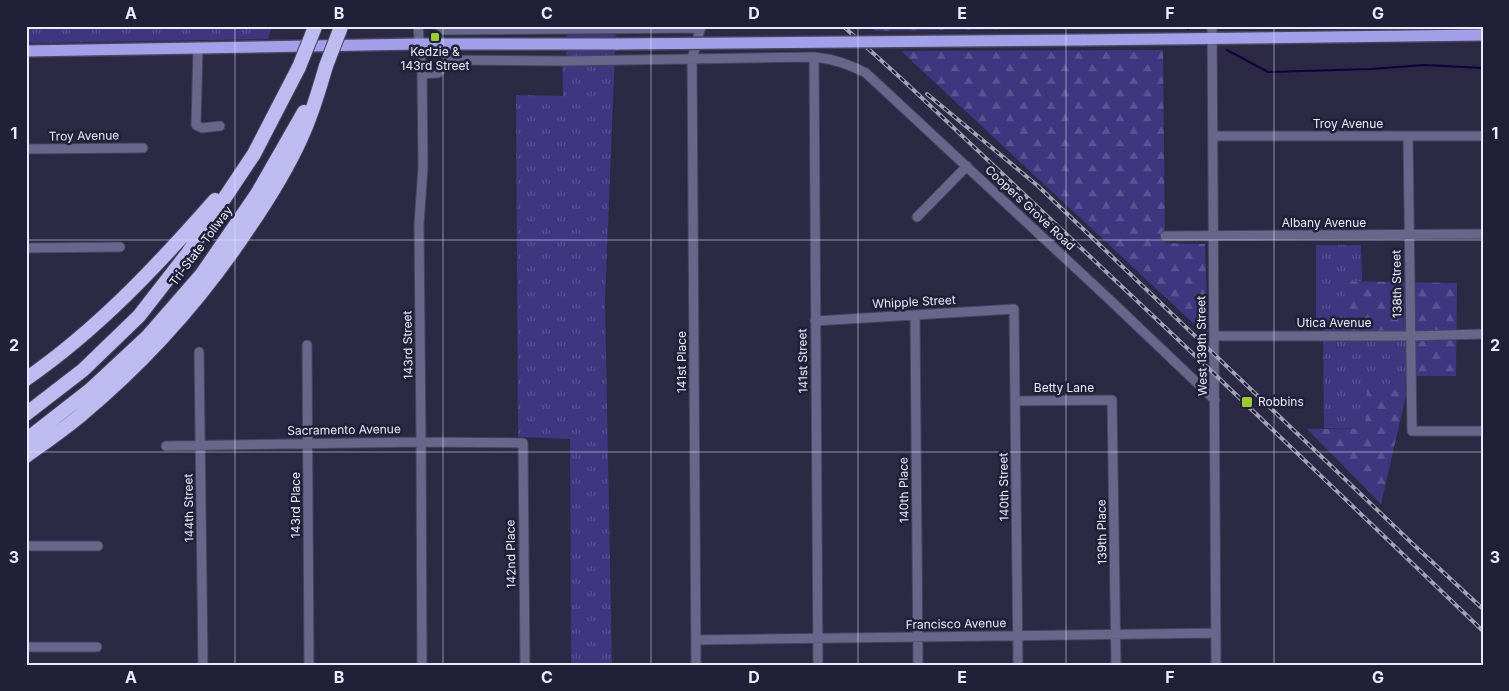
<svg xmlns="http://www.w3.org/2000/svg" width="1509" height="691" font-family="Inter,sans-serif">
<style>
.grass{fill:url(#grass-tufts)}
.forest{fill:url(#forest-firs)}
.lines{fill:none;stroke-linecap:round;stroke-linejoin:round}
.stream{stroke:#12013a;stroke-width:2}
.minor-casing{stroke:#46445e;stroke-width:11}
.major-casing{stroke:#46445e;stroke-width:14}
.highway-casing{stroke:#46445e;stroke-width:16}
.minor{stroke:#68678b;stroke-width:9}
.major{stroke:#a39fe9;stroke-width:11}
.highway{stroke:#bdbbf0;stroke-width:14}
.rail-casing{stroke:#a3a2b7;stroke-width:4}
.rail{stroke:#212039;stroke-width:2;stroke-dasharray:5.5;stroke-linecap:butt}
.major-bridge-casing{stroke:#46445e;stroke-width:14;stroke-linecap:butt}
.highway-bridge-casing{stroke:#46445e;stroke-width:16;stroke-linecap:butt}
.major-bridge{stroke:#a39fe9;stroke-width:11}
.highway-bridge{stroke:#bdbbf0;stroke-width:14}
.grid{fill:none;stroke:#eaeafb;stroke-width:1;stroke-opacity:0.55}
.poi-dot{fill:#9cca32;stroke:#212039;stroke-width:2}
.labels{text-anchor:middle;stroke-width:5;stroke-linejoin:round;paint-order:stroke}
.poi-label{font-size:12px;fill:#eaeafb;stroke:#212039}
.street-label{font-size:12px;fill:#eaeafb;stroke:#212039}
.neatline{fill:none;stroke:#eaeafb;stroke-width:2}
.grid-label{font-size:16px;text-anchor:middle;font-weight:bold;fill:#eaeafb}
</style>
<defs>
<pattern id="grass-tufts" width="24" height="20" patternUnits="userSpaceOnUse" patternTransform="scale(1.25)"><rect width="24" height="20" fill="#40357f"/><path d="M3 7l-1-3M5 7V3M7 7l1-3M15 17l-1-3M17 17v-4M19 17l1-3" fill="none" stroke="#5c5292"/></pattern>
<pattern id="forest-firs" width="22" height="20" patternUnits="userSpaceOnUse" patternTransform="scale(1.25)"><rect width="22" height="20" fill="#40357f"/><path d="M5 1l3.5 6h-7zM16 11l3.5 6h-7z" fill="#5c5292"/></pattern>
</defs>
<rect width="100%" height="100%" fill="#2b2944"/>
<path class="grass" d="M 26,26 L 272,26 L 268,39 L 32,43 L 26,40 Z
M 567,26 L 616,26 L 605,301 L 612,665 L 571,665 L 570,439 L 518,437 L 516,95 L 563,96 L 562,61 L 566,61 Z
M 1316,245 L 1361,245 L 1362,281 L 1344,281 L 1410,336 L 1408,387 L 1365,428 L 1324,428 L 1323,329 L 1316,329 Z"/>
<path class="forest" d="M 870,26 L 1177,26 L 1177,28 L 1082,28 L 875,31 Z
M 1163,50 L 1165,243 L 1205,244 L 1208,337 L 901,51 Z
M 1344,281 L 1457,283 L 1456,376 L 1411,376 L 1410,336 L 1345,336 Z
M 1367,387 L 1408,387 L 1381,504 L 1307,429 L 1365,428 Z"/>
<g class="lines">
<path class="stream" d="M 1183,26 L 1188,29
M 1227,50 L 1268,72 L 1371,69 L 1424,65 L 1483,68"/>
<defs>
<path id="minor" d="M 418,26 L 422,74 L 423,167 L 419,224 L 421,442 L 422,665
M 440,26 L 444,30 L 701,28
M 1212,26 L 1216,665
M 198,48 L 196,125 L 202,128 L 220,126
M 814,57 L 818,665
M 422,74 L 438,73 L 445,64 L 453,60 L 566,61 L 814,57 C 834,59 848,64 866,73 L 1110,300 L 1215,400
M 1213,136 L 1483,136
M 1408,136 L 1412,431 L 1483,431
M 26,149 L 143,148
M 917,217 L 967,166
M 1165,236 L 1483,234
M 26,248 L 120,247
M 915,315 L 918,665
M 815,321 L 1014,309 L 1018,665
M 1215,336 L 1410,336 L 1483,334
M 307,345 L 309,665
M 199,352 L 203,665
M 1015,401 L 1112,400 L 1116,665
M 166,446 L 421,442 L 523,443 L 525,665
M 26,546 L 98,546
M 696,640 L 1216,633
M 26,647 L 97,647
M 696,665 L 692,59 L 701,26"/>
<path id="major" d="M 1082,40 L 1483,35
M 26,51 L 418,44 L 618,44"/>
<path id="highway" d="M 26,379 C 98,329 157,266 215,200
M 26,414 L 83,370 L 139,316 L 188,253 L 254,154 L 299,67
M 26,440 L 90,390 L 148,336 L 202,274 L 257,194 L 304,112
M 26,456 C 44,443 63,430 81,415 C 146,361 203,297 250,226 C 269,198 287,169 301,138 C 312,115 319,90 326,66"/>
</defs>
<use href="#minor" class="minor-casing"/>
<use href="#major" class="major-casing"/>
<use href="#highway" class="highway-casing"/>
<use href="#minor" class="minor"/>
<use href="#major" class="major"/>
<use href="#highway" class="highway"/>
<defs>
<path id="rail" d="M 843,26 L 905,82 L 1205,365 L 1483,631
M 927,94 L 1038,186 L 1416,547 L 1483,609"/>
</defs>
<use href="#rail" class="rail-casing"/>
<use href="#rail" class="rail"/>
<defs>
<path id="major-bridge" d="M 618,44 L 1082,40"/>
<path id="highway-bridge" d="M 326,66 L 341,27
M 299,67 L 315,27"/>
</defs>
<use href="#major-bridge" class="major-bridge-casing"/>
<use href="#highway-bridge" class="highway-bridge-casing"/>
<use href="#major-bridge" class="major-bridge"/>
<use href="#highway-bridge" class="highway-bridge"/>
</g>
<path class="grid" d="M 235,26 L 235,665M 443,26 L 443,665M 651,26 L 651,665M 858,26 L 858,665M 1066,26 L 1066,665M 1274,26 L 1274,665M 26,240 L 1483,240M 26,452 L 1483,452"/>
<g class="poi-dot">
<rect x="430" y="32" width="10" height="10" rx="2.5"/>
<rect x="1241" y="396" width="12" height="12" rx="2.5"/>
</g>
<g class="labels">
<g class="poi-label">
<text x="435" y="56">Kedzie &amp;<tspan x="435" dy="14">143rd Street</tspan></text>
<text x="1258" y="406" text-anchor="start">Robbins</text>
</g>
<g class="street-label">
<text x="1348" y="128">Troy Avenue</text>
<text transform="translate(84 136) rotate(-1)" y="4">Troy Avenue</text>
<text transform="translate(1030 208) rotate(43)" y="4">Coopers Grove Road</text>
<text x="1324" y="227">Albany Avenue</text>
<text transform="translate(201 246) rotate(-53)" y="4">Tri-State Tollway</text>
<text transform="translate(1397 284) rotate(-91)" y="4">138th Street</text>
<text transform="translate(914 302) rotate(-3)" y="4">Whipple Street</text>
<text x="1334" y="327">Utica Avenue</text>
<text transform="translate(408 345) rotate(-91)" y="4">143rd Street</text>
<text transform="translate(1202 346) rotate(-91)" y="4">West 139th Street</text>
<text transform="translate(803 361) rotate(-91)" y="4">141st Street</text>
<text transform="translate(682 362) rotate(-90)" y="4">141st Place</text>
<text x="1064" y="392">Betty Lane</text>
<text transform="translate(344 430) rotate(-1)" y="4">Sacramento Avenue</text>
<text transform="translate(1004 487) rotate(-91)" y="4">140th Street</text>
<text transform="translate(904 490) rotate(-91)" y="4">140th Place</text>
<text transform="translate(296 505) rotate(-90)" y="4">143rd Place</text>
<text transform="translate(189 508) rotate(-91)" y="4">144th Street</text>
<text transform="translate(1102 532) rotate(-91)" y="4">139th Place</text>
<text transform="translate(511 554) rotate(-91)" y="4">142nd Place</text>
<text transform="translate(956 624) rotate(-1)" y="4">Francisco Avenue</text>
</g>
</g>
<rect width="1509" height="691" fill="none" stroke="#212039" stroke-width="55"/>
<rect x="28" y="28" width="1454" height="636" class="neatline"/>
<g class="grid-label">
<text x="131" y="19">A</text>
<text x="339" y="19">B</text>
<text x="547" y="19">C</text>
<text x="754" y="19">D</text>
<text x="962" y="19">E</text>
<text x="1170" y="19">F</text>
<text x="1378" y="19">G</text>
<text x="14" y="139">1</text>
<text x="1495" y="139">1</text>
<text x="14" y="351">2</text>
<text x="1495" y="351">2</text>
<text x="14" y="563">3</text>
<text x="1495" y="563">3</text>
<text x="131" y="683">A</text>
<text x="339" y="683">B</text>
<text x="547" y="683">C</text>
<text x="754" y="683">D</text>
<text x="962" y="683">E</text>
<text x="1170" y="683">F</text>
<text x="1378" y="683">G</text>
</g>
</svg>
